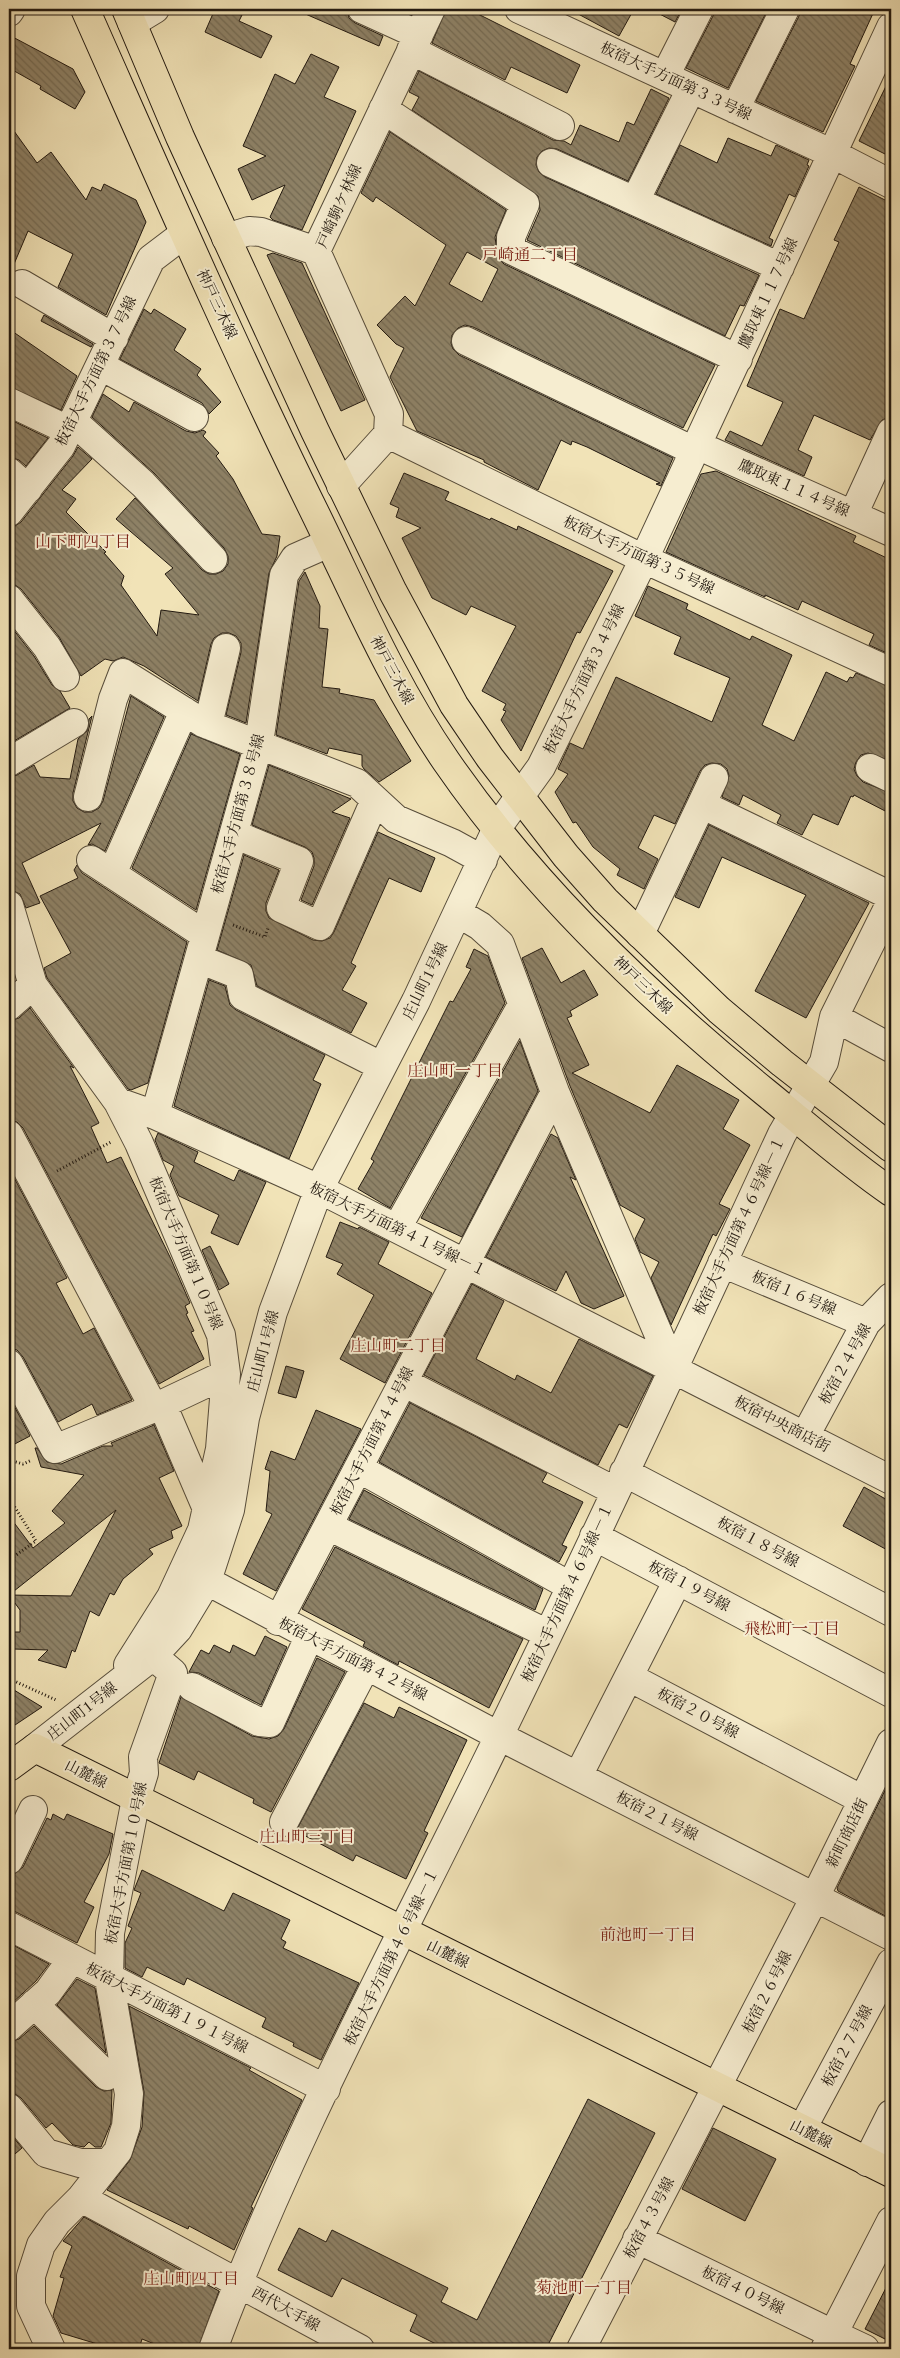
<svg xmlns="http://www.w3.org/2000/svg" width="900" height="2358" font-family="'Old Standard TT','Noto Serif JP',serif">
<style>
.building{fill:url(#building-back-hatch);stroke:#221910;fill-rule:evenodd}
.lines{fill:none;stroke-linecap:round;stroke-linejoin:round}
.minor-casing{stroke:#564c3a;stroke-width:30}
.major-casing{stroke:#221910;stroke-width:30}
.path{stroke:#221910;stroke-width:3;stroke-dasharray:1 2.5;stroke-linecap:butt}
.minor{stroke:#f6edd0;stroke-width:28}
.major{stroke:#f1e3b7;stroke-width:28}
.labels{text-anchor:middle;stroke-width:4;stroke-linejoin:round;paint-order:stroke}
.street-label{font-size:15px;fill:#221910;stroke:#f6edd0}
.neighbourhood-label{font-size:16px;fill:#7a1f14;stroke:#f6edd0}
</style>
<defs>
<pattern id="building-back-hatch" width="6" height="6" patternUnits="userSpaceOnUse" patternTransform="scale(1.25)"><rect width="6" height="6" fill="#8e8267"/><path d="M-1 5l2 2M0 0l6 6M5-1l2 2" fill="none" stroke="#746a53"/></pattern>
</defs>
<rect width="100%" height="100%" fill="#f1e3b7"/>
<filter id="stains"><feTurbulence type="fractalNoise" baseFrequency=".004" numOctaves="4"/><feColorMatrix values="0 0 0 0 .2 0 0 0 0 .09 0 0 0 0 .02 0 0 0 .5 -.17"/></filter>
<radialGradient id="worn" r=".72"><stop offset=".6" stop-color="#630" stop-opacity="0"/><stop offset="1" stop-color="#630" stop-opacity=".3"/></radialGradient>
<path class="building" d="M 215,9 L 245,9 L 239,21 L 272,36 L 261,58 L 205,32 Z
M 294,9 L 347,9 L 349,18 L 355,23 L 383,36 L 379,46 Z
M 446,9 L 468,9 L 580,65 L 567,93 L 511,67 L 505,80 L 432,43 Z
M 569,9 L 634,9 L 619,36 Z
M 650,9 L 682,9 L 675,22 Z
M 715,9 L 768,9 L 728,88 L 686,68 L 713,16 Z
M 801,9 L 875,9 L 850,64 L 855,66 L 823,132 L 756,101 L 799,16 Z
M 9,35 L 73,69 L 85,92 L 75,109 L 40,89 L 41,86 L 9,68 Z
M 311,54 L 339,67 L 324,97 L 356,111 L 302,230 L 273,220 L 270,217 L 285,185 L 252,200 L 238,169 L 266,156 L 243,146 L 275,74 L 295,84 Z
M 419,71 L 553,140 L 564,141 L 571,145 L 580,125 L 619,142 L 627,122 L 634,125 L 651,89 L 669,98 L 628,181 L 557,149 L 549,148 L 542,151 L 537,157 L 536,165 L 539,172 L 545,177 L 759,275 L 744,306 L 740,305 L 725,336 L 527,240 L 540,210 L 538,196 L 412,110 L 419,97 L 409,92 Z
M 891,76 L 891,157 L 859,141 Z
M 9,124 L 37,163 L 51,152 L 86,200 L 92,187 L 101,191 L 104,184 L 136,200 L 146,222 L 106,315 L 58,287 L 73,254 L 28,231 L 9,276 Z
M 390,132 L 506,210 L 495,237 L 498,258 L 504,264 L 715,365 L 683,428 L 473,327 L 465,325 L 458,328 L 452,335 L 451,343 L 453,349 L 459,355 L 673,458 L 661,486 L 656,484 L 660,483 L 587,447 L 572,441 L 571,445 L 561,440 L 538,490 L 484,462 L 484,460 L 417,431 L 390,377 L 404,348 L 396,344 L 377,325 L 405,296 L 415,306 L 446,245 L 376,197 L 373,202 L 361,193 ZM 467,252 L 498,269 L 482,302 L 449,284 Z
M 728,138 L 771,156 L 776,145 L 809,160 L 807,165 L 809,166 L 795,197 L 789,194 L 769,238 L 773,240 L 771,246 L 656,194 L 680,145 L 717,163 Z
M 859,187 L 891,203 L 891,417 L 882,420 L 870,440 L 814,415 L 798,450 L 812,457 L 804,476 L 725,440 L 730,431 L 762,446 L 783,402 L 747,386 L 780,309 L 804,319 L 839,242 L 834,240 Z
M 273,253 L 302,263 L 365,400 L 341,411 L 267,255 Z
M 144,309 L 151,314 L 154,309 L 186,329 L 174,350 L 201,369 L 197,375 L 221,402 L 209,414 L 202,403 L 120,359 Z
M 44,315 L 93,344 L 91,347 L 41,321 Z
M 9,329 L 77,376 L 61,410 L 9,387 Z
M 103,394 L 129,412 L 134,402 L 186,431 L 195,433 L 203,430 L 206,432 L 203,436 L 219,453 L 216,456 L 233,479 L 262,534 L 280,536 L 277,556 L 269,573 L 246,723 L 226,715 L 241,652 L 241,643 L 236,636 L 229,633 L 222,633 L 214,638 L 211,644 L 198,701 L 144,666 L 123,657 L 113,661 L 105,659 L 81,676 L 59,637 L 21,589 L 15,585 L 9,584 L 9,527 L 15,526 L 21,522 L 73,456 L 78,447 L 92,459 L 62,490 L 76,499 L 66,512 L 106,552 L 104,553 L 124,576 L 121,585 L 157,636 L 161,610 L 199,615 L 165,574 L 173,568 L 116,519 L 135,498 L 202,570 L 209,574 L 216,574 L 223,571 L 228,564 L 228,556 L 224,548 L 154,473 L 92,417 Z
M 9,419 L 48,438 L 26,466 L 19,460 L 9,457 Z
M 716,471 L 856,536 L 853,542 L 891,560 L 891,655 L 869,645 L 874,634 L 802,601 L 798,610 L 765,595 L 765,597 L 666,552 L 701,474 Z
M 404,473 L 449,492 L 445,500 L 490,520 L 491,518 L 517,530 L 518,526 L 613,571 L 580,633 L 577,632 L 521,751 L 501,720 L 506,711 L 503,710 L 506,704 L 482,691 L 516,626 L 471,606 L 466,615 L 432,598 L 402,538 L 421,528 L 396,517 L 399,508 L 390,504 Z
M 305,572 L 320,606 L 319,628 L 328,629 L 322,687 L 340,689 L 339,693 L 374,700 L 411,761 L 379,782 L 364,769 L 362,766 L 362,755 L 329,748 L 327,754 L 276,735 L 299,581 Z
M 648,586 L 688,604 L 686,609 L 750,640 L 752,636 L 792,655 L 762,725 L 794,741 L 826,672 L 847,682 L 850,677 L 853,678 L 856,673 L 891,687 L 891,761 L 868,753 L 861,755 L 856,762 L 854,769 L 857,776 L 863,782 L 891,793 L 891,814 L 854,795 L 853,797 L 851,796 L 838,825 L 813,814 L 802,835 L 777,823 L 781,815 L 743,795 L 739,805 L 722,797 L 729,776 L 727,769 L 721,764 L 712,763 L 705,765 L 700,771 L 675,824 L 654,815 L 638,848 L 658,859 L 644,889 L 617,875 L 620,869 L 593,847 L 576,822 L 573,823 L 555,792 L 568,774 L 558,769 L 570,743 L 583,749 L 616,677 L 712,722 L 730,678 L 674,654 L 681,637 L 635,616 Z
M 9,624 L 34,656 L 52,685 L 60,691 L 70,708 L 9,744 Z
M 131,696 L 164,717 L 105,851 L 92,844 L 88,845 L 101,823 L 22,863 L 40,903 L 26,908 L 20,894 L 9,889 L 9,778 L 17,775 L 34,765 L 40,777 L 70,779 L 78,739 L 87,731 L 89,719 L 92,716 L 73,793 L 73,801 L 77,808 L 84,812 L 92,812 L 99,808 L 103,801 Z
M 191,734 L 240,754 L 196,910 L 132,868 Z
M 269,765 L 351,799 L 332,812 L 350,818 L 312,905 L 301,900 L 314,866 L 314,858 L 312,852 L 305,847 L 252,825 Z
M 709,825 L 869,903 L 806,1018 L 755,991 L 806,895 L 722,857 L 699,908 L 675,897 Z
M 378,832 L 435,858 L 421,892 L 389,878 L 351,963 L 356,966 L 342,990 L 367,1003 L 351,1033 L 257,986 L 251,965 L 217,950 L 244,855 L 279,870 L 266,903 L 266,911 L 269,918 L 313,940 L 322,941 L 330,938 L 334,932 Z
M 77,865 L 82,873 L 187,942 L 148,1083 L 131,1090 L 128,1089 L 47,978 L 44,968 L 71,953 L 40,896 L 78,878 L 74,870 Z
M 542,948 L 561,983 L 584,970 L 598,995 L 570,1011 L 572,1016 L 567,1018 L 589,1065 L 572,1073 L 650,1113 L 677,1065 L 739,1100 L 723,1129 L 750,1145 L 719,1204 L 730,1209 L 716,1236 L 713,1234 L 671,1325 L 651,1278 L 659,1262 L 640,1252 L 635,1239 L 645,1219 L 620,1205 L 570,1086 L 522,958 Z
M 474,949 L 488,956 L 505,1003 L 390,1208 L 358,1189 L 374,1161 L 371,1159 L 450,1001 L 453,1002 L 471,969 L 466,967 Z
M 209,980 L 225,986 L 230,1005 L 236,1010 L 325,1055 L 313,1080 L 321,1084 L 289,1159 L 174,1106 Z
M 30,1008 L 74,1068 L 70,1066 L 99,1123 L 91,1127 L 107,1163 L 121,1157 L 170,1257 L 190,1303 L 185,1306 L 188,1313 L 186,1314 L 194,1331 L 191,1332 L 204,1359 L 159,1384 L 23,1128 L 17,1122 L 9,1120 L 9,1021 L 19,1018 Z
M 520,1041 L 538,1091 L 462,1237 L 421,1218 Z
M 158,1133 L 198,1152 L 194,1162 L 234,1181 L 239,1170 L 266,1182 L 238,1245 L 211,1233 L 219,1215 L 179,1196 L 170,1175 L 174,1166 L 163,1160 L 155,1140 Z
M 551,1134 L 558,1138 L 576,1180 L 570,1177 L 624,1296 L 594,1309 L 581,1303 L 566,1271 L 556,1291 L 486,1257 Z
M 9,1168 L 67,1278 L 56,1283 L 83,1334 L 94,1328 L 132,1400 L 97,1415 L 92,1404 L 58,1422 L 23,1357 L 17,1350 L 9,1348 Z
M 340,1222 L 358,1229 L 359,1227 L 389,1242 L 378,1264 L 432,1293 L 385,1383 L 340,1359 L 374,1295 L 337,1274 L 343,1264 L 326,1257 Z
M 210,1246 L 229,1284 L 219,1290 L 202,1250 Z
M 472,1284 L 504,1301 L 476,1359 L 515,1380 L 517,1375 L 551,1393 L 579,1339 L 653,1376 L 627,1428 L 619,1424 L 598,1465 L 424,1375 Z
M 286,1366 L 304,1371 L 296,1398 L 278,1393 Z
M 9,1396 L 30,1436 L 9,1447 Z
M 410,1403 L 547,1473 L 542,1482 L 583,1502 L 562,1545 L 567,1547 L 559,1562 L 379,1462 Z
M 316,1410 L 361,1429 L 276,1591 L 243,1574 L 272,1514 L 266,1511 L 270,1471 L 265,1469 L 271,1451 L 295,1460 Z
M 154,1425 L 174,1471 L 159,1478 L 182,1526 L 171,1531 L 173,1538 L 149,1549 L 153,1554 L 123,1579 L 114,1595 L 110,1593 L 99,1616 L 90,1611 L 75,1652 L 72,1650 L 66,1668 L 38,1660 L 48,1650 L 13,1649 L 13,1632 L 20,1632 L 20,1610 L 9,1595 L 9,1516 L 33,1548 L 65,1523 L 52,1511 L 84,1475 L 41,1467 L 35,1448 L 37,1448 L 47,1462 L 61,1464 L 103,1446 L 113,1446 L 111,1443 ZM 116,1510 L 71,1596 L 9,1595 Z
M 864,1487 L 891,1502 L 891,1552 L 843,1526 Z
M 364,1490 L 543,1589 L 535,1610 L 349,1519 Z
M 335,1547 L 523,1639 L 489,1708 L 399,1661 L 398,1665 L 363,1646 L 365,1642 L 302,1609 Z
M 265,1636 L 287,1647 L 261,1705 L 199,1673 L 189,1672 L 201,1650 L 209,1654 L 214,1645 L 230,1653 L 233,1645 L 255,1656 Z
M 317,1658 L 345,1672 L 271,1812 L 253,1803 L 254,1799 L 198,1771 L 194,1780 L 159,1763 L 181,1697 L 252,1736 L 269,1739 L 278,1736 L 284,1729 Z
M 9,1687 L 42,1707 L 9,1729 Z
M 364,1703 L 394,1718 L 399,1707 L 467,1740 L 424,1831 L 428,1833 L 406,1879 L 356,1855 L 353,1861 L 296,1831 Z
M 891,1778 L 891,1919 L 838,1891 L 837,1888 Z
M 53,1814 L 64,1820 L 67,1814 L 113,1834 L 109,1854 L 84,1902 L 94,1907 L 77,1943 L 16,1912 L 9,1910 L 9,1885 L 14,1874 L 23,1867 L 47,1818 L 51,1820 Z
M 142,1870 L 224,1911 L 233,1893 L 290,1920 L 281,1939 L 286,1942 L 283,1948 L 359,1983 L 321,2060 L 293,2046 L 294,2043 L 262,2027 L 266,2018 L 187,1978 L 184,1985 L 147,1967 L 142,1977 L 125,1968 L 125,1943 L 132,1928 L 128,1926 L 141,1893 L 134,1890 Z
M 9,1943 L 49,1964 L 36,1981 L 9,2006 Z
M 77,1979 L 95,1988 L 106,2053 L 57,2005 Z
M 129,2006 L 251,2068 L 249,2070 L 302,2100 L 251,2207 L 253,2208 L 234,2250 L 189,2226 L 188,2229 L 107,2190 L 130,2160 L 142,2127 L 144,2092 Z
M 34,2026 L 96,2087 L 104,2091 L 112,2090 L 111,2123 L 101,2147 L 95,2147 L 89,2142 L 84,2147 L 73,2145 L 52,2123 L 46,2128 L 21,2098 L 15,2094 L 9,2093 L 9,2042 L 19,2039 Z
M 588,2099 L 655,2133 L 546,2349 L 446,2349 L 410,2331 L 417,2315 L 342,2278 L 332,2297 L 278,2270 L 299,2228 L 326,2242 L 332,2230 L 448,2288 L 441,2302 L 477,2320 Z
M 713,2128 L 776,2159 L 745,2221 L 682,2189 Z
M 9,2132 L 22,2148 L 9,2159 Z
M 84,2217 L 219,2291 L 198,2349 L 167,2349 L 142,2339 L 139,2349 L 114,2349 L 61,2333 L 53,2316 L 64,2278 L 60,2277 L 72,2246 L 63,2241 Z
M 891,2278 L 891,2342 L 865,2329 Z"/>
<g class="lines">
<defs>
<path id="minor" d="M 362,9 L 419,35
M 519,9 L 833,154 L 891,184
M 9,12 L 11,9
M 132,23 L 155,9
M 411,50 L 560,126
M 665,76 L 699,9
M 383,109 L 525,204 L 511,237 L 511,250 L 738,359
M 735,109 L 785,9
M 551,163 L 780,267
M 635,201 L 691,89
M 226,238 L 249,231 L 261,232 L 316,251
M 22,284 L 114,338
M 466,341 L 694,451
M 101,366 L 194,417
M 9,402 L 70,431
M 74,422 L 143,484 L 213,559
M 388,434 L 644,559 L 891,672
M 388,434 L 389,414 L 316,251 L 431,9
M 697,445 L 891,532
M 9,472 L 28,489
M 341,486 L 388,434
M 9,512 L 61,446 L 151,259 L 184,234
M 853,515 L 891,432
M 9,599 L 47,647 L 65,677
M 208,725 L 226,648
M 9,762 L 74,723
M 870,768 L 891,778
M 88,797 L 113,699 L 123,673 L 203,723 L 357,783 L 396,819 L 452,843 L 483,860
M 703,805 L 891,896
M 234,834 L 299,861 L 281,908 L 320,926 L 375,800
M 91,860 L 205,935
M 112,874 L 184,711
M 9,905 L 33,985 L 118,1102 L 139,1143 L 221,1335 L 226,1374 L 220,1449 L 202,1530 L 171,1597 L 128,1665
M 458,913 L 480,926 L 500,944 L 555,1092 L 673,1368
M 640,934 L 714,778
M 199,959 L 239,975 L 243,996 L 381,1066
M 9,1006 L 33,985
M 834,1017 L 891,1048
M 118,1102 L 155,1115 L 319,1189 L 891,1480
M 158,1104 L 259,743 L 284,575 L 295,558 L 329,543
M 9,1135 L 154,1408
M 397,1228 L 522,1005
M 722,1263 L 866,1323
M 9,1364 L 55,1449 L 154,1408 L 226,1374
M 403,1382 L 615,1491
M 162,1404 L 207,1509
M 805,1436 L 866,1323 L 891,1297
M 358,1468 L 570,1586
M 624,1472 L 891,1612
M 328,1526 L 548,1634
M 594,1536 L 891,1693
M 207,1581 L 499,1736 L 891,1936
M 278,1621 L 555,1092
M 629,1677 L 863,1800
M 192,1687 L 259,1722 L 270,1723 L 309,1637
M 35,1748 L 153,1656 L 178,1629 L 207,1581 L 230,1510 L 245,1418 L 273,1312 L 319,1189 L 416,1001 L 497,828 L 541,767 L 644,559 L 891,27
M 578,1776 L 678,1580
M 284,1822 L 366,1666
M 9,1860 L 33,1810
M 9,1926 L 326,2089
M 34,2004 L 107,2076
M 9,2027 L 48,1992 L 72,1959
M 9,2108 L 46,2153 L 80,2163 L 108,2163
M 802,2129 L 891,1963
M 867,2162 L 891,2114
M 81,2198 L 360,2349
M 637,2239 L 833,2334 L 825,2349
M 51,2349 L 31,2306 L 31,2276 L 41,2245 L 57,2222 L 81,2198 L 118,2151 L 126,2126 L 129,2094 L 109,1979 L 110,1933 L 136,1799 L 144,1773 L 143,1757 L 173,1673 L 153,1656
M 213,2349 C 285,2154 385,1968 477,1781 C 582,1567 682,1351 782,1134 L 824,1062 L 834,1017 L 891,902
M 581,2349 L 815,1897 L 891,1743
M 865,2349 L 833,2334 L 891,2221"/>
<path id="major" d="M 85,9 C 160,178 234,349 316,515 C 357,599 393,684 446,761 C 532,886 648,997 765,1092 C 807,1126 847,1162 891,1192
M 126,9 L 180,137 L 315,431 L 393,592 L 454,705 L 490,758 L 566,856 L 605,900 L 719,1010 L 782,1063 L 891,1148
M 9,1767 L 35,1748 L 891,2173"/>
</defs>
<use href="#minor" class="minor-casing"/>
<use href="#major" class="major-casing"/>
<path class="path" d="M 233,925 L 265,937 L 268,928
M 57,1171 L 111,1142
M 9,1460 L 23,1464 L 32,1460
M 9,1498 L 36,1541 L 9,1560
M 9,1675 L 12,1680 L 56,1700"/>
<use href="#minor" class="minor"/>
<use href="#major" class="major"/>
</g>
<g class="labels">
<g class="street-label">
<text transform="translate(676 81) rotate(25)" y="5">板宿大手方面第３３号線</text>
<text transform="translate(339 206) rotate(-66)" y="5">戸崎駒ケ林線</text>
<text transform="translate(768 293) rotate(-65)" y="5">鷹取東１１７号線</text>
<text transform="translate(217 304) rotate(65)" y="5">神戸三木線</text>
<text transform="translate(96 371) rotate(-64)" y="5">板宿大手方面第３７号線</text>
<text transform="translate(794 488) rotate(24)" y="5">鷹取東１１４号線</text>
<text transform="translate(639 555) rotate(25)" y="5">板宿大手方面第３５号線</text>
<text transform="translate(392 670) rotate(62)" y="5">神戸三木線</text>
<text transform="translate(584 679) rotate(-64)" y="5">板宿大手方面第３４号線</text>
<text transform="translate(238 814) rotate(-75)" y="5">板宿大手方面第３８号線</text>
<text transform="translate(425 981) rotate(-64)" y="5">庄山町1号線</text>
<text transform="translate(643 985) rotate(44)" y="5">神戸三木線</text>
<text transform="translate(739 1226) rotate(-65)" y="5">板宿大手方面第４６号線－１</text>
<text transform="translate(398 1229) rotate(26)" y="5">板宿大手方面第４１号線－１</text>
<text transform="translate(186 1253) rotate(67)" y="5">板宿大手方面第１０号線</text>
<text transform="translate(794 1293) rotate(23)" y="5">板宿１６号線</text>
<text transform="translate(263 1351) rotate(-75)" y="5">庄山町1号線</text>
<text transform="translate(845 1364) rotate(-61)" y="5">板宿２４号線</text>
<text transform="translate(782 1424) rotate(27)" y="5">板宿中央商店街</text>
<text transform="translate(372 1441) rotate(-63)" y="5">板宿大手方面第４４号線</text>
<text transform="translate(758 1542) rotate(28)" y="5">板宿１８号線</text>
<text transform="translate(689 1586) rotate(28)" y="5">板宿１９号線</text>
<text transform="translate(567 1593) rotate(-65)" y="5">板宿大手方面第４６号線－１</text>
<text transform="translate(353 1659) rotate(27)" y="5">板宿大手方面第４２号線</text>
<text transform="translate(82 1711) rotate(-38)" y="5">庄山町1号線</text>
<text transform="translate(698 1713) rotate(28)" y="5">板宿２０号線</text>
<text transform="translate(86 1774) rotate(27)" y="5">山麓線</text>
<text transform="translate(657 1816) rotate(27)" y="5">板宿２１号線</text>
<text transform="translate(847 1833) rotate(-64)" y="5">新町商店街</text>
<text transform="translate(126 1863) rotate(-79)" y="5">板宿大手方面第１０号線</text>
<text transform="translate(448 1954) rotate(26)" y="5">山麓線</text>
<text transform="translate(391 1957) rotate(-64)" y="5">板宿大手方面第４６号線－１</text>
<text transform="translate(767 1992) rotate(-63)" y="5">板宿２６号線</text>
<text transform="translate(167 2008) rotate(27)" y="5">板宿大手方面第１９１号線</text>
<text transform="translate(847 2046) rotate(-62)" y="5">板宿２７号線</text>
<text transform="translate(811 2134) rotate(27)" y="5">山麓線</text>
<text transform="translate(649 2218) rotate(-62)" y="5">板宿４３号線</text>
<text transform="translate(743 2290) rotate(26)" y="5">板宿４０号線</text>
<text transform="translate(286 2309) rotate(29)" y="5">西代大手線</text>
</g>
<g class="neighbourhood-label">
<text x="530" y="260">戸崎通二丁目</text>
<text x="83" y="547">山下町四丁目</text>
<text x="455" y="1076">庄山町一丁目</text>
<text x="398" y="1351">庄山町二丁目</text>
<text x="792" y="1634">飛松町一丁目</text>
<text x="307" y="1842">庄山町三丁目</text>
<text x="648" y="1940">前池町一丁目</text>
<text x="191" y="2284">庄山町四丁目</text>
<text x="584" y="2293">菊池町一丁目</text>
</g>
</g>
<rect width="900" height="2358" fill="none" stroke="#f1e3b7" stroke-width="30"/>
<rect x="10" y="10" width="880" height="2338" fill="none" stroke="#221910" stroke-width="2.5"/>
<rect x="15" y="15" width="870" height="2328" fill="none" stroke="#221910"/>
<rect width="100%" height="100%" filter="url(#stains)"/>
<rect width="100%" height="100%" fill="url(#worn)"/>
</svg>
